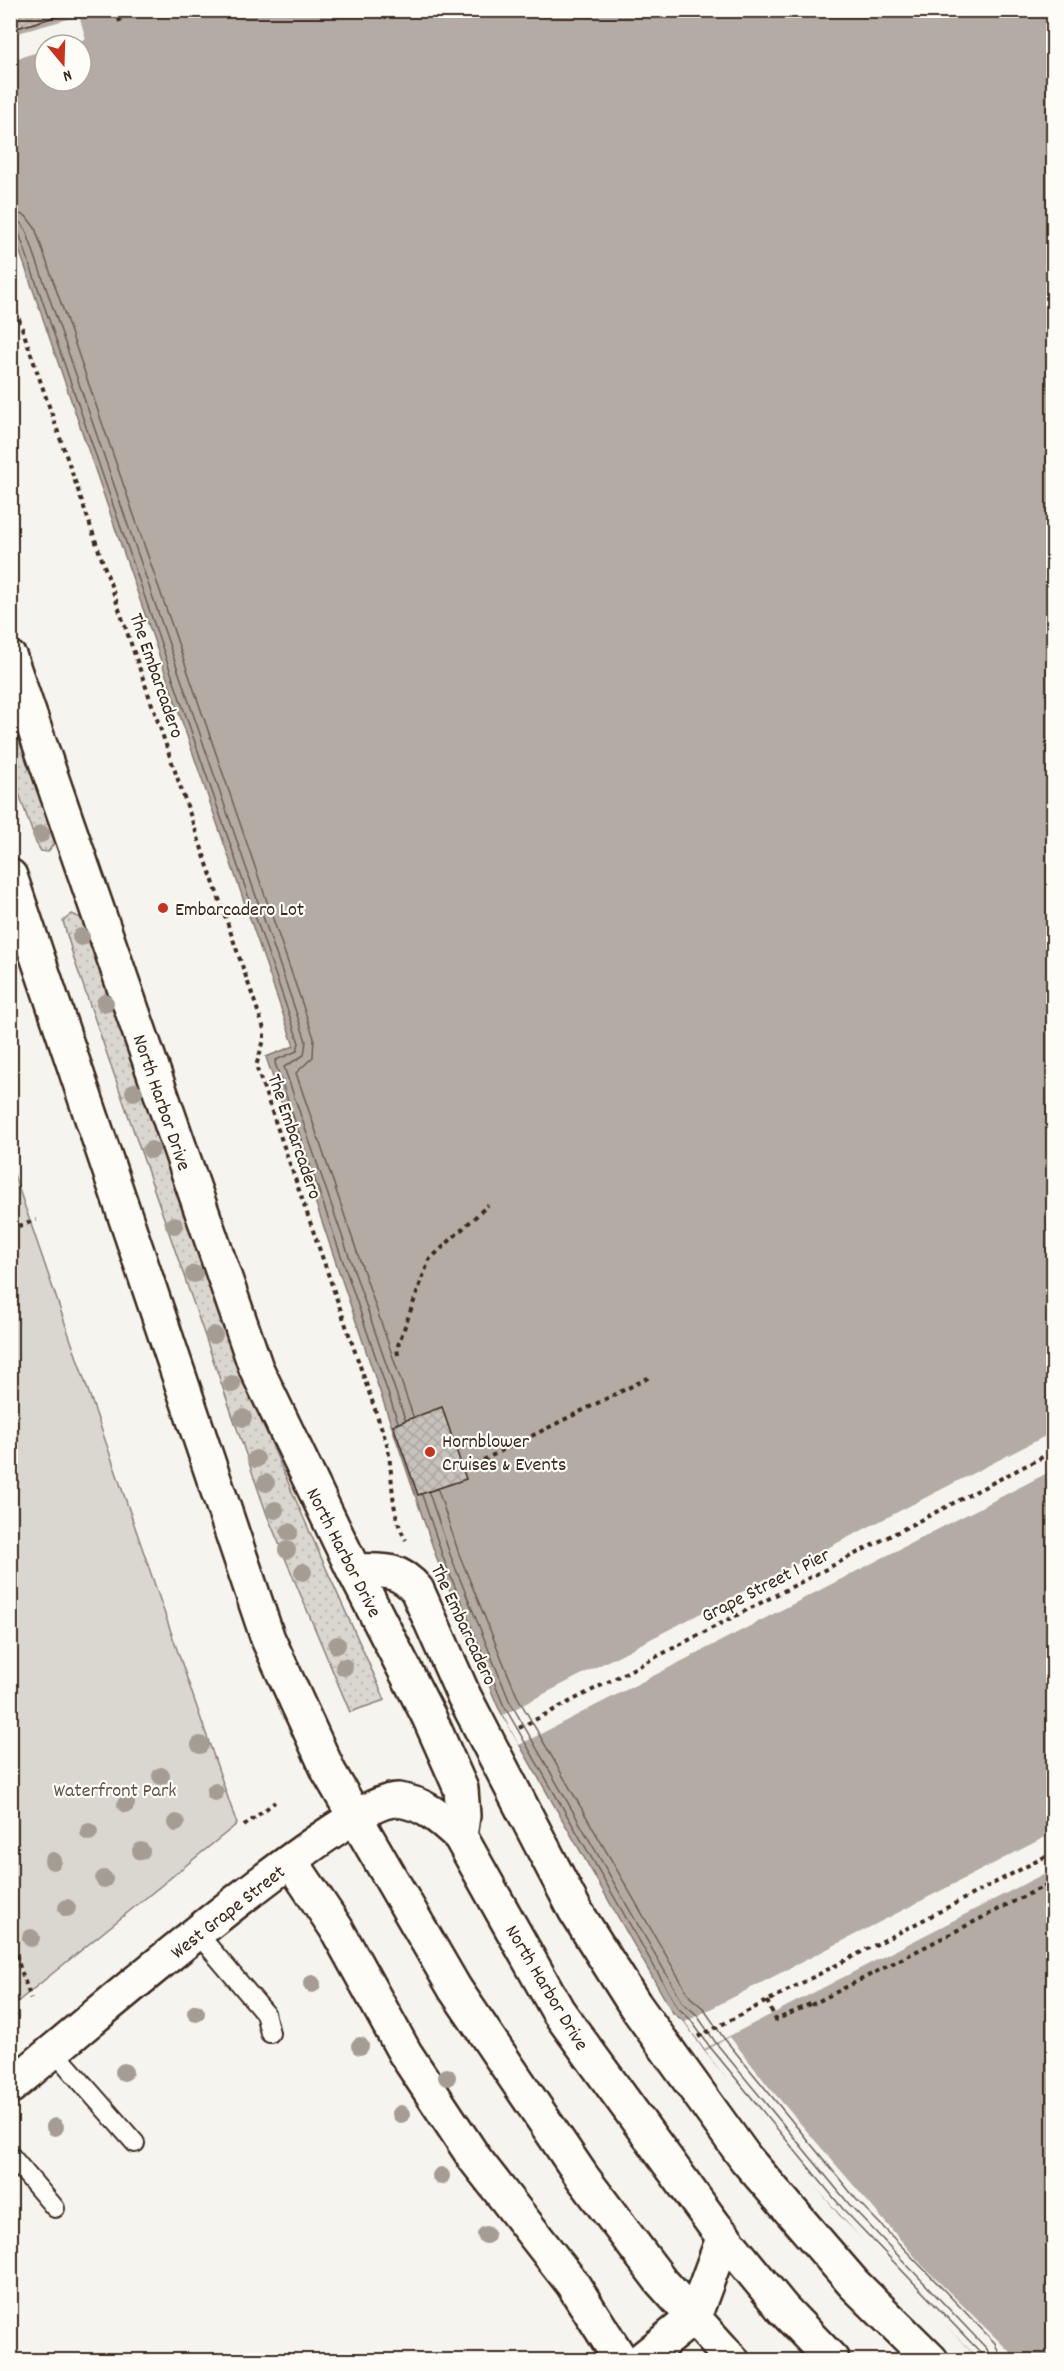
<svg xmlns="http://www.w3.org/2000/svg" width="1064" height="2371" font-family="Dekko,sans-serif">
<style>
.grass{fill:url(#grass-dots);stroke:#8a8077;stroke-width:1.5}
.park{fill:#dad6d0;stroke:#8a8077;stroke-width:1.5}
.water{fill:#b4aca4;stroke:#84786e;stroke-width:1.5;fill-rule:evenodd}
.pier{fill:#f5f4ee}
.lines{fill:none;stroke-linecap:round;stroke-linejoin:round}
.shore{stroke:#6b5e54;stroke-width:1.5}
.building{fill:url(#building-cross-hatch);stroke:#3b2a1e;stroke-width:1.5}
.service-casing{stroke:#3b2a1e;stroke-width:22}
.minor-casing{stroke:#3b2a1e;stroke-width:38}
.secondary-casing{stroke:#3b2a1e;stroke-width:38}
.primary-casing{stroke:#3b2a1e;stroke-width:38}
.path{stroke:#3b2a1e;stroke-width:4;stroke-dasharray:4.5 4.5;stroke-linecap:butt}
.service{stroke:#fdfcf7;stroke-width:18}
.minor{stroke:#fdfcf7;stroke-width:33}
.secondary{stroke:#fdfcf7;stroke-width:33}
.primary{stroke:#fdfcf7;stroke-width:33}
.tree{fill:#a59d94}
.poi-dot{fill:#c8321e;stroke:#fdfcf7;stroke-width:2}
.labels{text-anchor:middle;stroke-width:4.5;stroke-linejoin:round;paint-order:stroke}
.street-label{font-size:20px;fill:#3b2a1e;stroke:#fdfcf7}
.poi-label{font-size:20px;fill:#3b2a1e;stroke:#fdfcf7;text-anchor:start}
.park-label{font-size:20px;fill:#63554a;stroke:#fdfcf7}
</style>
<defs>
<pattern id="grass-dots" width="8" height="8" patternUnits="userSpaceOnUse" patternTransform="scale(1.5)"><rect width="8" height="8" fill="#dad6d0"/><path d="M2 2h.1M6 6h.1" fill="none" stroke="#bcb8b2" stroke-width="1.8" stroke-linecap="round"/></pattern>
<pattern id="building-cross-hatch" width="8" height="8" patternUnits="userSpaceOnUse" patternTransform="scale(1.5)"><rect width="8" height="8" fill="#c7c1bb"/><path d="M0 0l8 8M0 8l8-8" fill="none" stroke="#aca6a0"/></pattern>
</defs>
<rect width="100%" height="100%" fill="#f5f4ee"/>
<filter id="ink" filterUnits="userSpaceOnUse"><feTurbulence type="fractalNoise" baseFrequency=".0167" numOctaves="2"/><feDisplacementMap in="SourceGraphic" scale="12" xChannelSelector="R" yChannelSelector="G"/><feConvolveMatrix kernelMatrix="1 2 1 2 8 2 1 2 1" color-interpolation-filters="sRGB"/></filter>
<g filter="url(#ink)">
<path class="grass" d="M 10,702 L 57,839 L 48,852 L 41,851 L 36,843 L 11,770 Z
M 72,914 L 83,919 L 94,946 C 144,1092 190,1240 247,1384 C 289,1491 339,1595 385,1700 L 350,1712 L 267,1515 L 74,959 L 63,921 Z"/>
<path class="park" d="M 11,1166 L 237,1824 L 11,2007 L 10,2007 Z"/>
<path class="water" d="M 10,11 L 1053,11 L 1053,2360 L 980,2360 L 839,2214 L 705,2051 L 685,2022 L 673,2013 L 498,1707 L 438,1562 L 266,1057 L 294,1046 L 11,226 ZM 45,45 L 81,45 L 81,81 L 45,81 Z"/>
<path class="pier" d="M 79,16 L 86,39 L 64,45 L 45,45 L 45,50 L 11,60 L 11,35 Z
M 1053,1432 L 1053,1470 L 519,1745 L 503,1715 Z
M 1053,1833 L 1053,1869 L 704,2049 L 685,2022 Z
M 730,2037 L 769,2087 L 923,2266 L 1018,2360 L 980,2360 L 890,2271 L 778,2145 L 705,2051 Z"/>
<g class="lines">
<path class="shore" d="M 10,211 L 26,216 L 35,228 L 314,1038 L 313,1057 L 296,1073 L 413,1416
M 10,220 L 21,223 L 26,230 L 306,1041 L 304,1055 L 284,1067 L 405,1419
M 10,228 L 19,233 L 299,1043 L 297,1051 L 276,1060 L 275,1063 L 398,1422
M 438,1490 L 459,1554 L 517,1696 L 690,1997 L 703,2008 L 723,2037 L 856,2199 L 995,2343 L 1001,2360
M 429,1493 L 451,1557 L 509,1700 L 683,2003 L 696,2014 L 716,2043 L 849,2204 L 987,2349 L 991,2360
M 422,1495 L 444,1560 L 503,1704 L 678,2008 L 690,2019 L 710,2047 L 843,2209 L 982,2354 L 984,2360"/>
</g>
<path class="building" d="M 10,10 L 79,10 L 10,30 Z
M 442,1407 L 466,1479 L 418,1495 L 393,1425 Z"/>
<g class="lines">
<defs>
<path id="service" d="M 197,1933 L 265,2013 L 270,2033
M 54,2051 L 135,2143
M 10,2155 L 55,2208"/>
<path id="minor" d="M 354,1571 C 381,1571 398,1567 417,1590 L 464,1696 L 575,1910 L 635,2005 L 746,2159 L 854,2284 L 931,2360
M 291,1861 L 336,1928 L 405,2053 L 475,2159 L 572,2283 L 621,2360"/>
<path id="secondary" d="M 10,2087 C 64,2043 349,1796 398,1800 C 424,1803 442,1819 460,1836
M 641,2360 L 694,2317 L 724,2236"/>
<path id="primary" d="M 10,658 L 256,1368 L 354,1571 L 429,1717 L 461,1789 L 463,1816 L 460,1836 L 558,2011 L 714,2225 L 783,2309 L 832,2360
M 10,876 L 268,1639 L 329,1772 L 455,1989 L 583,2178 L 661,2281 L 732,2360"/>
</defs>
<use href="#service" class="service-casing"/>
<use href="#minor" class="minor-casing"/>
<use href="#secondary" class="secondary-casing"/>
<use href="#primary" class="primary-casing"/>
<path class="path" d="M 120,22 L 118,15 L 135,10
M 10,293 L 264,1029 L 264,1040 L 256,1066 L 387,1444 C 394,1475 389,1512 406,1540
M 10,1229 L 36,1220
M 398,1355 L 397,1348 L 429,1260 L 488,1205
M 467,1468 L 652,1376
M 519,1728 L 1054,1451
M 244,1826 L 275,1802
M 10,1938 L 31,1999
M 767,2001 L 776,2020 L 810,2004
M 811,2005 L 1054,1881
M 698,2037 L 1054,1852"/>
<use href="#service" class="service"/>
<use href="#minor" class="minor"/>
<use href="#secondary" class="secondary"/>
<use href="#primary" class="primary"/>
</g>
<g class="tree">
<circle cx="41" cy="834" r="9"/>
<circle cx="81" cy="937" r="9"/>
<circle cx="105" cy="1003" r="9"/>
<circle cx="134" cy="1092" r="9"/>
<circle cx="151" cy="1150" r="9"/>
<circle cx="174" cy="1225" r="9"/>
<circle cx="194" cy="1274" r="9"/>
<circle cx="214" cy="1335" r="9"/>
<circle cx="232" cy="1384" r="9"/>
<circle cx="243" cy="1418" r="9"/>
<circle cx="256" cy="1459" r="9"/>
<circle cx="266" cy="1483" r="9"/>
<circle cx="275" cy="1510" r="9"/>
<circle cx="289" cy="1532" r="9"/>
<circle cx="287" cy="1550" r="9"/>
<circle cx="303" cy="1572" r="9"/>
<circle cx="337" cy="1645" r="9"/>
<circle cx="344" cy="1667" r="9"/>
<circle cx="200" cy="1745" r="9"/>
<circle cx="161" cy="1776" r="9"/>
<circle cx="215" cy="1792" r="9"/>
<circle cx="126" cy="1804" r="9"/>
<circle cx="176" cy="1823" r="9"/>
<circle cx="89" cy="1832" r="9"/>
<circle cx="141" cy="1851" r="9"/>
<circle cx="53" cy="1861" r="9"/>
<circle cx="104" cy="1879" r="9"/>
<circle cx="67" cy="1908" r="9"/>
<circle cx="31" cy="1938" r="9"/>
<circle cx="312" cy="1984" r="9"/>
<circle cx="196" cy="2013" r="9"/>
<circle cx="360" cy="2046" r="9"/>
<circle cx="124" cy="2072" r="9"/>
<circle cx="447" cy="2077" r="9"/>
<circle cx="401" cy="2114" r="9"/>
<circle cx="55" cy="2127" r="9"/>
<circle cx="441" cy="2176" r="9"/>
<circle cx="486" cy="2235" r="9"/>
</g>
</g>
<g class="poi-dot">
<circle cx="163" cy="908" r="6"/>
<circle cx="430" cy="1452" r="6"/>
</g>
<g class="labels">
<g class="street-label">
<text transform="translate(158 675) rotate(71)" y="7">The Embarcadero</text>
<text transform="translate(163 1102) rotate(71)" y="7">North Harbor Drive</text>
<text transform="translate(296 1136) rotate(71)" y="7">The Embarcadero</text>
<text transform="translate(345 1552) rotate(63)" y="7">North Harbor Drive</text>
<text transform="translate(765 1584) rotate(-27)" y="7">Grape Street 1 Pier</text>
<text transform="translate(465 1624) rotate(65)" y="7">The Embarcadero</text>
<text transform="translate(227 1911) rotate(-38)" y="7">West Grape Street</text>
<text transform="translate(548 1987) rotate(59)" y="7">North Harbor Drive</text>
</g>
<g class="poi-label">
<text x="175" y="915">Embarcadero Lot</text>
<text x="442" y="1447">Hornblower<tspan x="442" dy="23">Cruises &amp; Events</tspan></text>
</g>
<g class="park-label">
<text x="115" y="1796">Waterfront Park</text>
</g>
</g>
<rect width="1064" height="2371" fill="none" stroke="#fdfcf7" stroke-width="36"/>
<rect x="18" y="18" width="1028" height="2335" fill="none" stroke="#3b2a1e" stroke-width="2" filter="url(#ink)"/>
<g transform="translate(63 63) rotate(161)"><circle r="28" fill="#fdfcf7" stroke="#afa8a0" stroke-width="1.5"/>
<path d="M0-4.5L10 22L0 15L-10 22Z" fill="#c8321e"/>
<text y="-9" font-size="16" font-weight="bold" text-anchor="middle" fill="#3b2a1e">N</text>
</g>
</svg>
